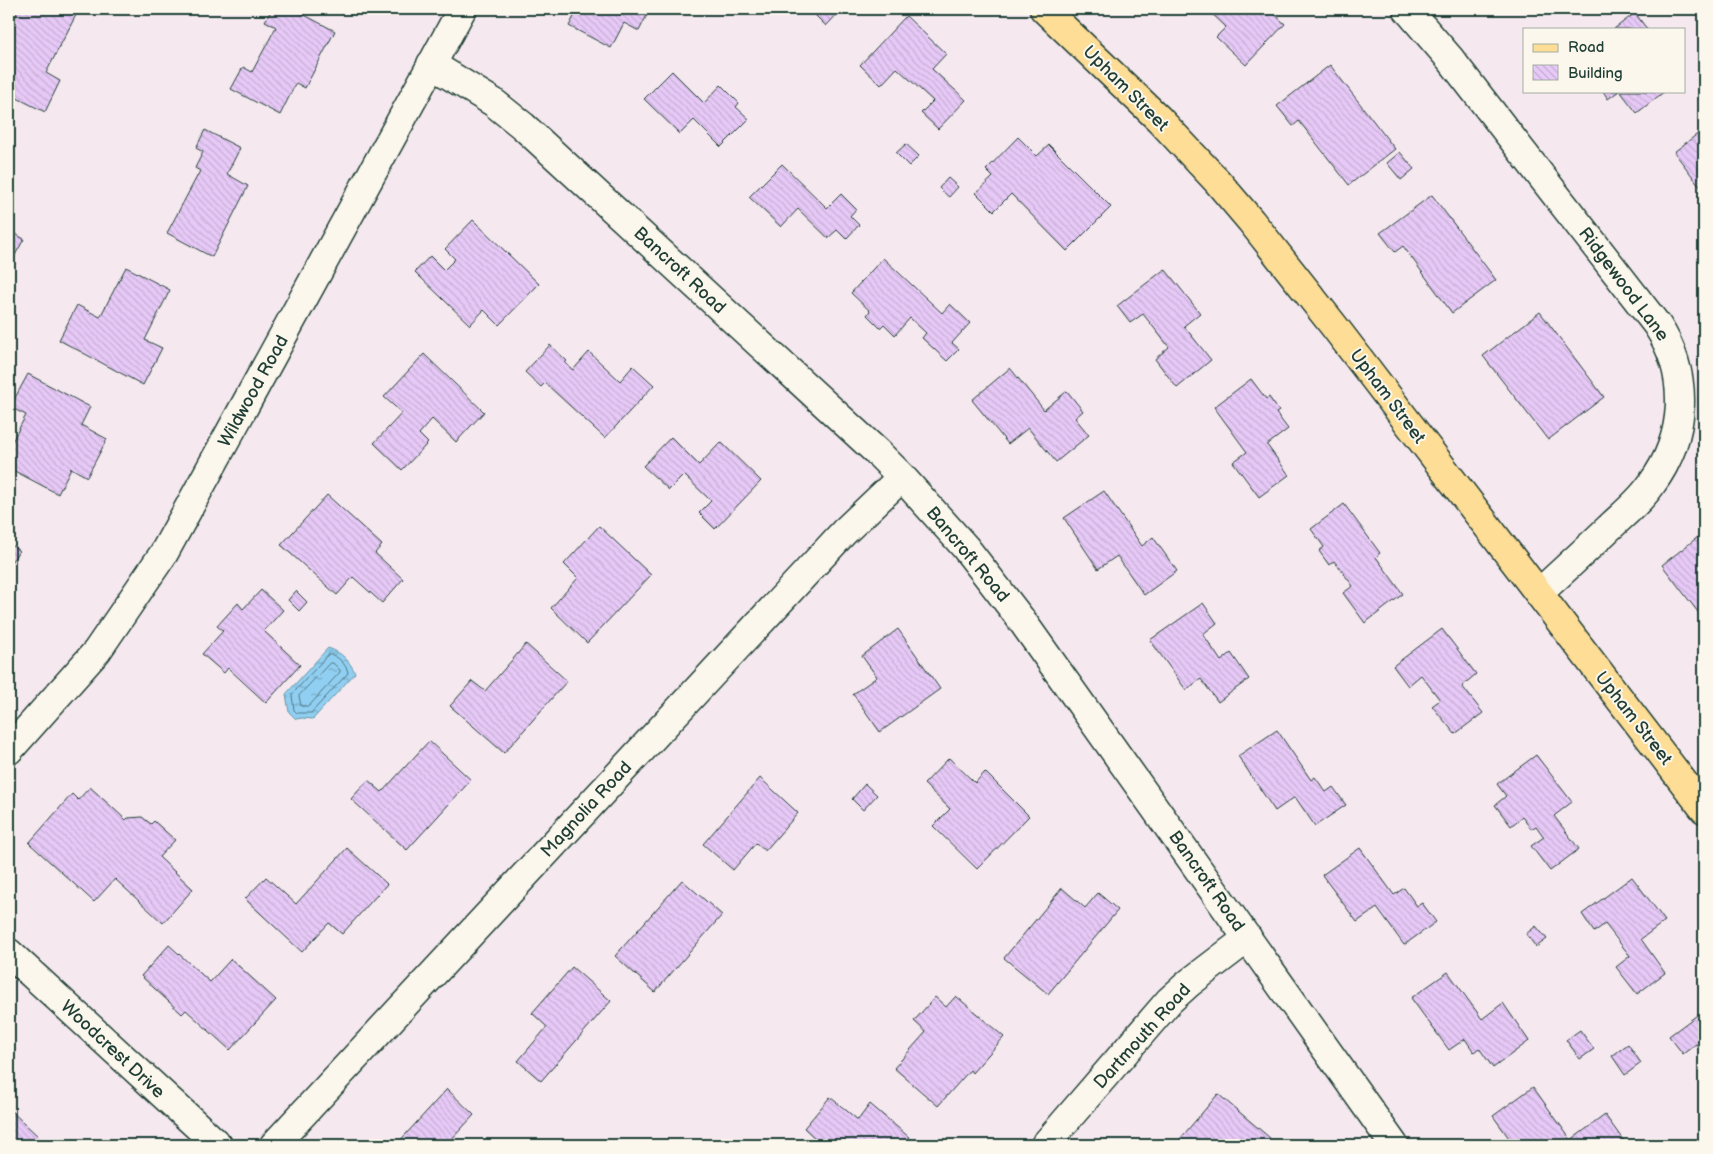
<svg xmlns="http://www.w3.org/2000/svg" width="1713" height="1154" font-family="'Balsamiq Sans',sans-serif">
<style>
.water{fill:url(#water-ripples);stroke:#6395a6}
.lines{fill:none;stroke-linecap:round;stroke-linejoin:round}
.shore{stroke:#4d7780;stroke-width:1}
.building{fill:url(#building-back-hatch);stroke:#1f3d34}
.minor-casing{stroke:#1f3d34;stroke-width:31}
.major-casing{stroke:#1f3d34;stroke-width:31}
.minor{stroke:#fbf7ec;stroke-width:28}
.major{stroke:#fedd96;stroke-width:28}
.labels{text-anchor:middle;stroke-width:4;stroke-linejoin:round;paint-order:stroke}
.street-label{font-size:18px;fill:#1f3d34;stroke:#fbf7ec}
</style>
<defs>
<pattern id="water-ripples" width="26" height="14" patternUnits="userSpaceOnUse" patternTransform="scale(1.25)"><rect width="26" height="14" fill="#91cff2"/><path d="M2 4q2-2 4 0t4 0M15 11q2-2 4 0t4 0" fill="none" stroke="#76a9c5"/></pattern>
<pattern id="building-back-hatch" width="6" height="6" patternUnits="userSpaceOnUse" patternTransform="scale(1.25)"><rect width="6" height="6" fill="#e7c9f7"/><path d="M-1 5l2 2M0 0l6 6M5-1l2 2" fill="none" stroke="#c6aed4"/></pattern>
</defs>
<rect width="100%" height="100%" fill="#f5e9ef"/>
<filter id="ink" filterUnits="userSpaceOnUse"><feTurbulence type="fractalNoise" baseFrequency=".02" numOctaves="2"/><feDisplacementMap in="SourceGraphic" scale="10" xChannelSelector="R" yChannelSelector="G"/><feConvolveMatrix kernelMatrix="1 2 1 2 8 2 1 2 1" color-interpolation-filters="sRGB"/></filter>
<g filter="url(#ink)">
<path class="water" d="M 328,648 C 341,652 350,661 355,673 L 313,719 L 302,718 L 296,719 L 289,712 L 286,694 Z"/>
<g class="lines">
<path class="shore" d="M 329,654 C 337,655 347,665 348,673 L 311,713 L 297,713 L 294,710 L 292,695 Z
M 330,663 L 333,663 L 340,670 L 340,672 L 309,706 L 301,706 L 299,696 Z"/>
</g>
<path class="building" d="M 19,9 L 63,9 L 76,15 L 46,73 L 60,81 L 45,112 L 9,94 L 9,28 Z
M 272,9 L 293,9 L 335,31 L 305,88 L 296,83 L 280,115 L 231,89 L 243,67 L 252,72 L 276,27 L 265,21 Z
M 578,9 L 650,9 L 639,31 L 624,23 L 611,48 L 569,26 Z
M 809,9 L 842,9 L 826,26 Z
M 1207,9 L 1269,9 L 1285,24 L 1246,65 L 1216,37 L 1226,27 Z
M 1635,13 L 1647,29 L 1614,29 Z
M 906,16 L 946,54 L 932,69 L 966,100 L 938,129 L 921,113 L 933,101 L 897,68 L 881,85 L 860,65 Z
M 1330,65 L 1395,149 L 1349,185 L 1299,121 L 1293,126 L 1277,106 Z
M 672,71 L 704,103 L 721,85 L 739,103 L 736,107 L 749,119 L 721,147 L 694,120 L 680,134 L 644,99 Z
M 1603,91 L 1619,91 L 1608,99 Z
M 1620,91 L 1665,91 L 1637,113 Z
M 1704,129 L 1704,188 L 1702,189 L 1674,152 Z
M 205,130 L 240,148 L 227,174 L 248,186 L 212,257 L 167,233 L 200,171 L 195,168 L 203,152 L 196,148 Z
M 1018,137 L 1037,156 L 1049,145 L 1111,207 L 1067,251 L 1011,194 L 994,211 L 976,193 L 993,177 L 986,170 Z
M 906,144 L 919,156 L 909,166 L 896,153 Z
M 1400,152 L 1414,169 L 1401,180 L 1387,163 Z
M 782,164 L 827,208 L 841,194 L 856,209 L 850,216 L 859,225 L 846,239 L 837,230 L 828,238 L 798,209 L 781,227 L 749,197 Z
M 948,178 L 958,187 L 949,197 L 939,188 Z
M 9,195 L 15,199 L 9,210 Z
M 1432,195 L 1496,280 L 1452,313 L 1403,246 L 1395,252 L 1380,233 Z
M 473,220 L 539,284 L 499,325 L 484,310 L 470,325 L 415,272 L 430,256 L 444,270 L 455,259 L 445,249 Z
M 9,230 L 24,239 L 9,266 Z
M 883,258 L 942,313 L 950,304 L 970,323 L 952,343 L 959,349 L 947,361 L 922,338 L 926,333 L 910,318 L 895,335 L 884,324 L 880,328 L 867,315 L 870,311 L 851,293 Z
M 126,267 L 170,290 L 145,340 L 162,348 L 143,385 L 59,340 L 77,305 L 100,317 Z
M 1165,269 L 1200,313 L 1184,326 L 1211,360 L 1177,388 L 1155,359 L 1169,347 L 1143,314 L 1130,323 L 1117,306 Z
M 1540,312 L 1604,397 L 1548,440 L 1483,356 Z
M 550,345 L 567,361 L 565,363 L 573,370 L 589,352 L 620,381 L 633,366 L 654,385 L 605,438 L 545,383 L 541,387 L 525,372 Z
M 424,354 L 484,412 L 456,442 L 432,419 L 419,434 L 428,443 L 402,470 L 374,443 L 402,413 L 384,397 Z
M 1010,368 L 1044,410 L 1067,391 L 1083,411 L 1075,418 L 1089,435 L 1056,462 L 1028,428 L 1008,444 L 972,400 Z
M 28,374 L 90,407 L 81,425 L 107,439 L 87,477 L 71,468 L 58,494 L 9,468 L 9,438 L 13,440 L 26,415 L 10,407 Z
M 1251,379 L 1266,399 L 1269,397 L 1279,411 L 1276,413 L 1288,429 L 1267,445 L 1289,475 L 1259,497 L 1233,462 L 1247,452 L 1214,407 Z
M 671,437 L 699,465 L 721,442 L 761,481 L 715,529 L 699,513 L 711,501 L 684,475 L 669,490 L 643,466 Z
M 1104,491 L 1142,546 L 1153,537 L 1177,571 L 1144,595 L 1117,556 L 1098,569 L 1064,518 Z
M 327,495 L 382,545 L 375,553 L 403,579 L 382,603 L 353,577 L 337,595 L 281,545 Z
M 1344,504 L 1380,553 L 1376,557 L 1403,594 L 1365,623 L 1343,593 L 1353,586 L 1334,561 L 1329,565 L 1319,551 L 1324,547 L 1311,529 Z
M 599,526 L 651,575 L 587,643 L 551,608 L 578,578 L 564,564 Z
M 1703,533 L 1704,534 L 1704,620 L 1662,565 Z
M 9,543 L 19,551 L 9,565 Z
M 261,590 L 283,610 L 264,631 L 300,665 L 266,703 L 228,668 L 224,673 L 202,654 L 223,631 L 217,626 L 238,603 L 243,609 Z
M 296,591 L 307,602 L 299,611 L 288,600 Z
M 1203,603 L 1217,623 L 1203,634 L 1221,661 L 1231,653 L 1249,679 L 1218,702 L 1201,679 L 1186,690 L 1150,640 Z
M 898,629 L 940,689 L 880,732 L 853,694 L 877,677 L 862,656 Z
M 1442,629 L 1476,674 L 1462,686 L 1483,713 L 1455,734 L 1432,706 L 1440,700 L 1421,675 L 1408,686 L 1393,666 Z
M 526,644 L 567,681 L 504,753 L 450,706 L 472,681 L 485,691 Z
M 1277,730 L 1311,780 L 1315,777 L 1326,792 L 1333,787 L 1346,805 L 1315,826 L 1295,797 L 1275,811 L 1238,756 Z
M 429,741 L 471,780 L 407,850 L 351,799 L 368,780 L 382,792 Z
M 1536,755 L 1572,802 L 1554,816 L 1579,849 L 1550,871 L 1531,846 L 1544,837 L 1536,826 L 1531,829 L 1522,817 L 1511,826 L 1495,805 L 1506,796 L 1497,784 Z
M 949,758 L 975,783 L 985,772 L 1029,816 L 977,869 L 933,826 L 950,809 L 924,784 Z
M 760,778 L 798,813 L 765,851 L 756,843 L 733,870 L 703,844 Z
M 865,784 L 877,795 L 863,810 L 852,799 Z
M 90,787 L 126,820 L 128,818 L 142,817 L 151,824 L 154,821 L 175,840 L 159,857 L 193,889 L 163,923 L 115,879 L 94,902 L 29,843 L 72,794 L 78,800 Z
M 347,848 L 387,884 L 342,934 L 329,923 L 302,952 L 245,899 L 266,877 L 296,904 Z
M 1360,848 L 1394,895 L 1404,888 L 1417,906 L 1422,903 L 1436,922 L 1404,945 L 1377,908 L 1357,922 L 1322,875 Z
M 1632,877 L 1665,921 L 1641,939 L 1665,973 L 1637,994 L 1616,967 L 1630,956 L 1605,924 L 1594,932 L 1582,914 Z
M 682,880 L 722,915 L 655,992 L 615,956 Z
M 1062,888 L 1085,908 L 1098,893 L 1118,910 L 1048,994 L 1004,958 Z
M 1536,926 L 1547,939 L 1536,947 L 1526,934 Z
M 169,945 L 210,982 L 231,959 L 276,1000 L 230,1050 L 186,1010 L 182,1014 L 141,976 Z
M 572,967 L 611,1001 L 541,1081 L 518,1061 L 547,1027 L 532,1013 Z
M 1448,972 L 1482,1019 L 1503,1003 L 1529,1041 L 1493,1068 L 1479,1048 L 1474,1052 L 1465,1039 L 1449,1050 L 1411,998 Z
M 956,996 L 1004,1037 L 972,1073 L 970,1070 L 938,1106 L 894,1068 L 926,1032 L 914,1021 L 935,997 L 946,1007 Z
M 1704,1010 L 1704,1055 L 1696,1044 L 1683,1054 L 1669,1036 Z
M 1580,1030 L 1594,1049 L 1580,1059 L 1566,1040 Z
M 1628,1044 L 1641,1063 L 1625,1075 L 1612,1056 Z
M 1533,1087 L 1571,1140 L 1605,1115 L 1626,1144 L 1514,1145 L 1493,1116 Z
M 447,1089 L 474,1115 L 450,1141 L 454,1145 L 396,1145 Z
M 1218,1094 L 1270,1138 L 1264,1145 L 1187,1145 L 1180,1139 Z
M 830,1097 L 858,1120 L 870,1104 L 910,1138 L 904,1145 L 816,1145 L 819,1142 L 804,1128 Z
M 9,1109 L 39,1137 L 31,1145 L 9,1145 Z"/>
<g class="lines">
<defs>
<path id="minor" d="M 1407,9 L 1451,60 L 1657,325 C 1690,375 1687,437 1651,485 C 1640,501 1625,513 1611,526 C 1587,549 1563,571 1539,593
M 431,64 L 493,102 L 523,126 L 877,452 L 902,477 L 965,547 L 1020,618 L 1394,1145
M 9,750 L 97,651 L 164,553 L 462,9
M 9,953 L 218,1145
M 274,1145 L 844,532 L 902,477
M 1045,1145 L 1169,1001 L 1189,983 L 1248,938"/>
<path id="major" d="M 1044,9 L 1159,119 L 1217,181 L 1251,221 L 1334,326 L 1704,809"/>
</defs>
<use href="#minor" class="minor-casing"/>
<use href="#major" class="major-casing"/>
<use href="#minor" class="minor"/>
<use href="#major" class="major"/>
</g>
</g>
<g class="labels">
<g class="street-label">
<text transform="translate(1126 88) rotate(45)" y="6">Upham Street</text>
<text transform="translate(680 270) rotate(43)" y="6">Bancroft Road</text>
<text transform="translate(1624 284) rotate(53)" y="6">Ridgewood Lane</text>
<text transform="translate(253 391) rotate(-61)" y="6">Wildwood Road</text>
<text transform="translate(1388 396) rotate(53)" y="6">Upham Street</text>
<text transform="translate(968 554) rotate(50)" y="6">Bancroft Road</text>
<text transform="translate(1634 718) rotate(52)" y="6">Upham Street</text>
<text transform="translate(586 809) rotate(-47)" y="6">Magnolia Road</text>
<text transform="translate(1207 881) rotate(55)" y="6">Bancroft Road</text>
<text transform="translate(1142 1036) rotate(-48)" y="6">Dartmouth Road</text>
<text transform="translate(113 1049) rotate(43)" y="6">Woodcrest Drive</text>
</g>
</g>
<rect width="1713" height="1154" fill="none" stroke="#fbf7ec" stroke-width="30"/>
<rect x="15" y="15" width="1683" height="1124" fill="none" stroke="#1f3d34" stroke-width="2" filter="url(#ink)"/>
<rect x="1523" y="28" width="162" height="65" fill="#fbf7ec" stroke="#a3ada2"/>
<rect x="1533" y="44" width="25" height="8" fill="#fedd96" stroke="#a3ada2"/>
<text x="1568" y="52" font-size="15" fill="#1f3d34">Road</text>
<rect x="1533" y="65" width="25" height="15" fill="url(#building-back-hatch)" stroke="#a3ada2"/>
<text x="1568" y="78" font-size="15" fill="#1f3d34">Building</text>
</svg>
